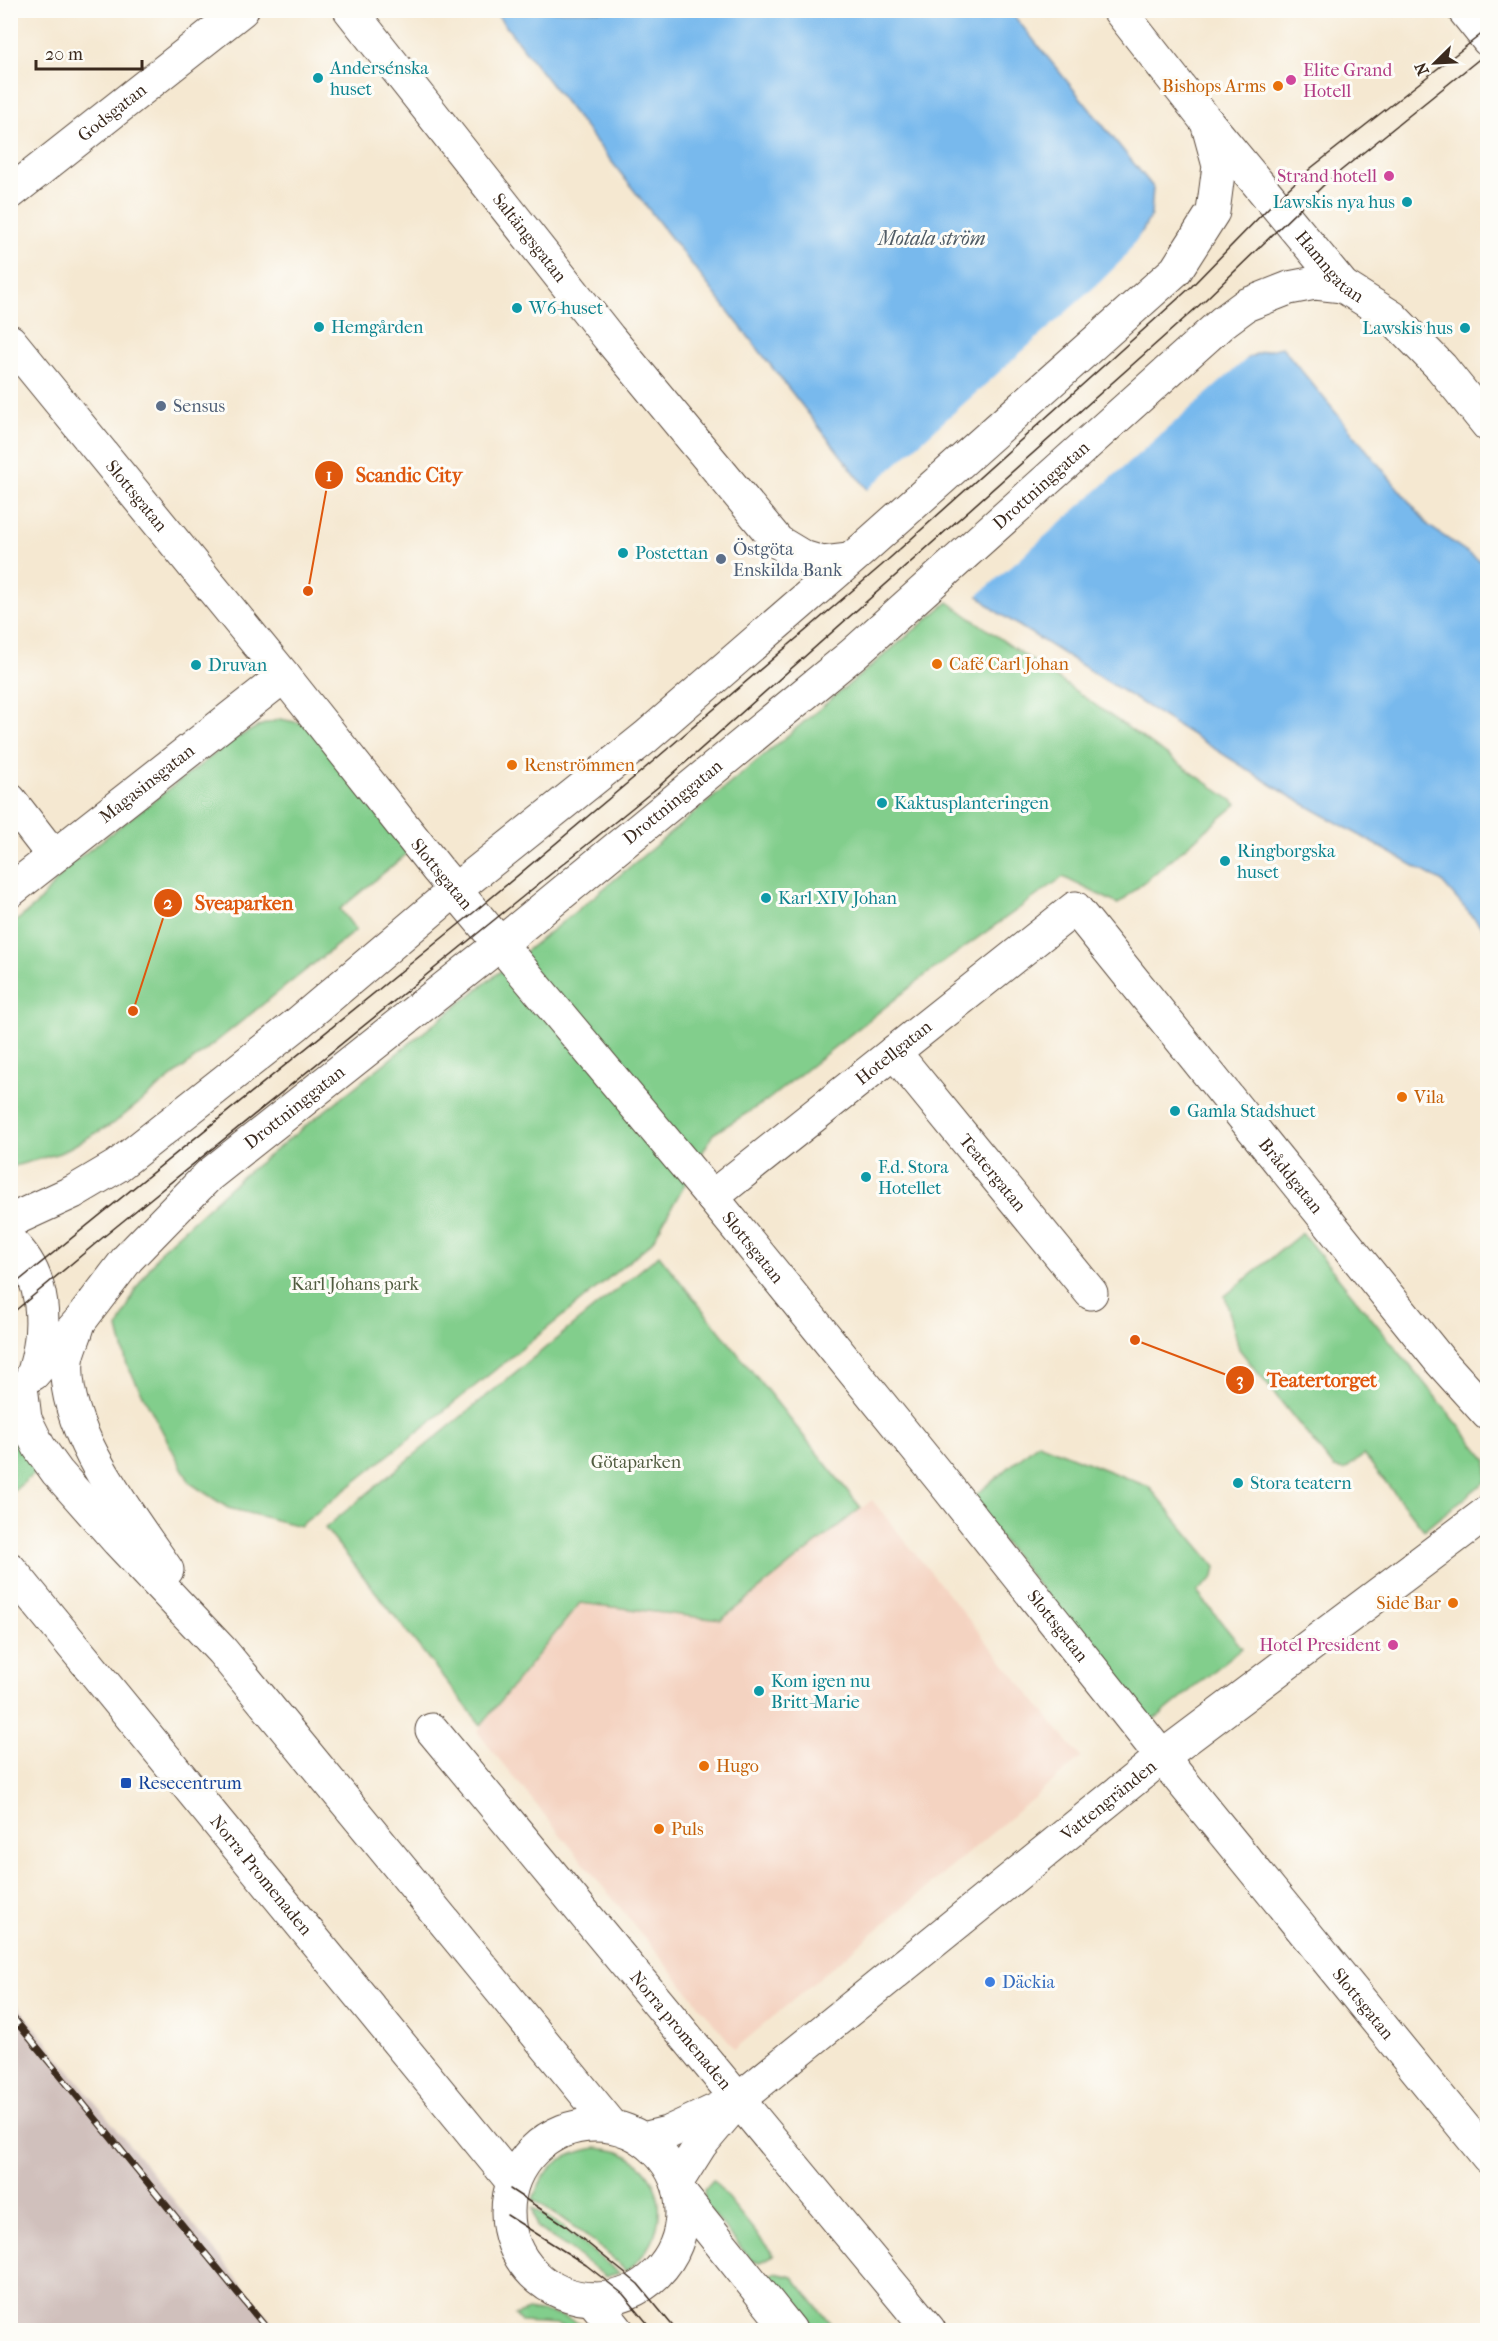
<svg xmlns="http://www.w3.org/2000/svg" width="1498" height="2341" font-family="'IM FELL French Canon',serif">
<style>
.built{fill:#f4d3c1}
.industrial{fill:#d0c0bc}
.green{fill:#82ce8c;stroke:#5e7c55;stroke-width:1.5}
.water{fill:#78b9ed;stroke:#5a7286;stroke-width:1.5}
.pier{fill:#f5e8d1}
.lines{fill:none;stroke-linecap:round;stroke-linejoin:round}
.minor-casing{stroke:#574639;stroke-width:35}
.tertiary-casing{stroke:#574639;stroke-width:35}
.secondary-casing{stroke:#574639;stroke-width:35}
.minor{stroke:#fff;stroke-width:33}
.tertiary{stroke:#fff;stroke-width:33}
.secondary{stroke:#fff;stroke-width:33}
.tram{stroke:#3b2a1e;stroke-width:1.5}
.rail-casing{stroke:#3b2a1e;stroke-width:7}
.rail{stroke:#fdfcf7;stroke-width:4.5;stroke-dasharray:14;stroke-linecap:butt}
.culture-dot{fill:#0f9aa8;stroke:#fdfcf7;stroke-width:2}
.hotel-dot{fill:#d1479c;stroke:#fdfcf7;stroke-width:2}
.food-dot{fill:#e8710a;stroke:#fdfcf7;stroke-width:2}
.service-dot{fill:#5c6f8a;stroke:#fdfcf7;stroke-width:2}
.transit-dot{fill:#1a4fb4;stroke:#fdfcf7;stroke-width:2}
.shop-dot{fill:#3f7fe0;stroke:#fdfcf7;stroke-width:2}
.labels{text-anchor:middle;stroke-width:6;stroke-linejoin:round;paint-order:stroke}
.culture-label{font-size:18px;fill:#0d838f;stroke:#fdfcf7;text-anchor:start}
.hotel-label{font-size:18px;fill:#b23c85;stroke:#fdfcf7;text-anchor:end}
.food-label{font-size:18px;fill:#c56008;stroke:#fdfcf7;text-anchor:start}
.street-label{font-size:18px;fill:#3b2a1e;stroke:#fdfcf7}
.service-label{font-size:18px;fill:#4e5e75;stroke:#fdfcf7;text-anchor:start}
.park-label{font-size:18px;fill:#505b3f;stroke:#fdfcf7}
.transit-label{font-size:18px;fill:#164399;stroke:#fdfcf7;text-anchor:start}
.shop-label{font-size:18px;fill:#366cbe;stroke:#fdfcf7;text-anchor:start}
.water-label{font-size:20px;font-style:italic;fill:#505c66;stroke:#fdfcf7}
.leader{fill:none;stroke:#df570d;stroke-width:2}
.callout-dot{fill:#df570d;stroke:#fdfcf7;stroke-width:2}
.mark-label{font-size:18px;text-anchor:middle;font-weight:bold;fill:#fff}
.callout-label{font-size:20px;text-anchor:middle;font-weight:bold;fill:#df570d;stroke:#fdfcf7;stroke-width:6;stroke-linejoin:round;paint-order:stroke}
</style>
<rect width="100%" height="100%" fill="#fdfcf7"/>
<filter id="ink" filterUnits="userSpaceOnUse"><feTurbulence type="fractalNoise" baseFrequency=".0167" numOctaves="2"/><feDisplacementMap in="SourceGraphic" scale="12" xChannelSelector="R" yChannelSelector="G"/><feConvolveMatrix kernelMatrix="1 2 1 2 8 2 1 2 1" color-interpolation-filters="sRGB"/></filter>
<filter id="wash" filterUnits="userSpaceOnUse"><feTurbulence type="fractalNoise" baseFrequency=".008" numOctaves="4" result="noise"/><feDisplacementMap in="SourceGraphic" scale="24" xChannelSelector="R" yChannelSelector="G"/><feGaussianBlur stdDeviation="1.35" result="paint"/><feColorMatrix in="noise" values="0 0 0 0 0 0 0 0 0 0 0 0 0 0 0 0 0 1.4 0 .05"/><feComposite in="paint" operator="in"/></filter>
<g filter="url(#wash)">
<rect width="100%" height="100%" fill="#f5e8d1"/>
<path class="built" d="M 872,1500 L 1081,1758 L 735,2049 L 477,1732 L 580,1602 L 721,1620 Z"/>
<path class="industrial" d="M 11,1997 L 212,2248 L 279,2330 L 11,2330 Z"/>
<path class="green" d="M 948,602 L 1237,804 L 1118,904 L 1063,877 L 927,974 L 765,1102 L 713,1134 L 652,1242 L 575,1306 L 300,1526 L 228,1508 L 190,1483 L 127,1365 L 118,1328 L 135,1290 L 162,1249 L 239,1179 L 590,900 Z
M 280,719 L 305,724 L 408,853 L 340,909 L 356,930 L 114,1123 L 60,1153 L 11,1167 L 11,925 L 35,906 L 71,864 L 233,740 L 259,726 Z
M 1302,1233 L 1487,1460 L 1487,1480 L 1424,1530 L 1364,1455 L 1344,1470 L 1334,1468 L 1239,1349 L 1225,1296 Z
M 659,1255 L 861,1508 L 721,1620 L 580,1603 L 481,1725 L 325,1528 Z
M 10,1431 L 41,1468 L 11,1493 L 10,1493 Z
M 1038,1443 L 1149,1487 L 1216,1567 L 1214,1577 L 1197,1592 L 1242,1648 L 1149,1724 L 970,1500 Z
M 596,2148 C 603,2149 612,2149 619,2152 C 673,2174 670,2240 626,2271 C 598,2243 566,2220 533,2199 C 546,2165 561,2154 596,2148 Z
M 713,2180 L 774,2255 L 761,2262 L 751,2260 L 705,2204 L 704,2190 Z
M 533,2208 L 560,2225 L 619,2273 L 606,2277 L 567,2247 L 537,2228 Z
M 775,2273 L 793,2277 L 836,2330 L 808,2330 L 764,2277 Z
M 528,2310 C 551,2313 571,2317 590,2330 L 574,2330 L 556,2324 L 521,2322 L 515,2315 Z"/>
<path class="water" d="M 494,11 L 1010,11 L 1153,187 L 1151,215 L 1137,241 L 1243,360 L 1261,352 L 1282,347 L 1429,526 L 1487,566 L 1487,933 L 1441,881 L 1288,795 L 997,612 L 923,549 L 868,490 Z"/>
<path class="pier" d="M 1142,232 L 1144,234 L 1140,240 L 1244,356 L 1252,354 L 976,597 L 920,551 L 865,492 L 1099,283 L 1122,260 Z"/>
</g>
<g filter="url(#ink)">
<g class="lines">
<defs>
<g id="minor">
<path id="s1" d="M 350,10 L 609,338 L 778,542 L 803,557 L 823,563 L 849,560"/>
<path d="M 1464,10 L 1488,40"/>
<path id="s2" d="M 1207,122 L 1343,286 L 1392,317 L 1441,367 L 1488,425"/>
<path id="s3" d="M 10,193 L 242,10"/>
<path id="s4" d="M 10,341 L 284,676 L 438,870 L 712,1197 L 941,1479 L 1162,1757 L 1488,2157"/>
<path d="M 10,800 L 44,844 L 58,853"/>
<path id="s5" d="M 10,891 L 284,676"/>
<path id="s6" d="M 894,1052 L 1091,1293"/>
<path id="s7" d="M 712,1197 L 1075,908 L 1441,1362 L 1488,1414"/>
<path id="s8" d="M 432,1730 L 929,2330"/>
<path d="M 643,2139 L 667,2133 L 727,2105"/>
<path id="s9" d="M 677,2182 L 701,2144 L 739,2099 L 1162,1757 L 1488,1512"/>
</g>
<path id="tertiary" d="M 1119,10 L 1207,122"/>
<g id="secondary">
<path d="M 10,1221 L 73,1192 L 117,1166 L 297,1024 L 455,890 L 646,737 L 864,548 L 1176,270 L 1213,212 L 1219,166 L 1207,122"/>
<path d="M 10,1242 C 47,1275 47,1329 34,1372"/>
<path d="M 78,1326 C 75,1337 68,1350 67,1361 C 62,1431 129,1514 167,1570"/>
<path id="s10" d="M 33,1374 L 80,1321 L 128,1258 L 208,1176 L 500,944 L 853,654 L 1223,322 L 1246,305 L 1289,288 L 1315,283 L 1343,286"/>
<path d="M 22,1394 L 25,1419 L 39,1447 L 57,1472 L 118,1541 L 222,1651 L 612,2126"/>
<path id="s11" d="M 10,1569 L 512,2181"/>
<circle cx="595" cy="2212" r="87"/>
<path d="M 680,2193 L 790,2330"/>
<path d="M 592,2299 L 617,2330"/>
</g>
</defs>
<use href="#minor" class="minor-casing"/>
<use href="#tertiary" class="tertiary-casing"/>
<use href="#secondary" class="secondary-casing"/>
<use href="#minor" class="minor"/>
<use href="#tertiary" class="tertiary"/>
<use href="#secondary" class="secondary"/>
<path class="tram" d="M 10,1288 L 473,913 L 644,769 L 881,566 L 1191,287 L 1274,202 L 1311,168 L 1488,29
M 10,1315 L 107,1234 L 658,787 L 1204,301 L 1328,181 L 1488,52
M 510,2189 L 565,2225 L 638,2284 L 676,2330
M 507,2215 L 586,2265 L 623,2294 L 653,2330"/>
<defs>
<path id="rail" d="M 10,2014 L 268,2330
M 10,2321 L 18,2330"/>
</defs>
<use href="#rail" class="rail-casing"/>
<use href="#rail" class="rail"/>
</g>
</g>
<g class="culture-dot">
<circle cx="318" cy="78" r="6"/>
<circle cx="1407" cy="202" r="6"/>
<circle cx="517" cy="308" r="6"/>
<circle cx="319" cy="327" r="6"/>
<circle cx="1465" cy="328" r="6"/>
<circle cx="623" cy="553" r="6"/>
<circle cx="196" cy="665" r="6"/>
<circle cx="882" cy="803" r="6"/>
<circle cx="1225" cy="861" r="6"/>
<circle cx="766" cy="898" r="6"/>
<circle cx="1175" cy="1111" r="6"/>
<circle cx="866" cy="1177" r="6"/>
<circle cx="1238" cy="1483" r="6"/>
<circle cx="759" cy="1691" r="6"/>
</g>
<g class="hotel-dot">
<circle cx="1291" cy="80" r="6"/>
<circle cx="1389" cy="176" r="6"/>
<circle cx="1393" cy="1645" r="6"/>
</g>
<g class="food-dot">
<circle cx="1278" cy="86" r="6"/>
<circle cx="937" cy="664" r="6"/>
<circle cx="512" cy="765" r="6"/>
<circle cx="1402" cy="1097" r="6"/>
<circle cx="1453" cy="1603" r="6"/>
<circle cx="704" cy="1766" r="6"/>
<circle cx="659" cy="1829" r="6"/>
</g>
<g class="service-dot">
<circle cx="161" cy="406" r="6"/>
<circle cx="721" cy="559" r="6"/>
</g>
<rect class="transit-dot" x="120" y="1777" width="12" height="12" rx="3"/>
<circle class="shop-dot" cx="990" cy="1982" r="6"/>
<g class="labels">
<g class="culture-label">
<text x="330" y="74">Andersénska<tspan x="330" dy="21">huset</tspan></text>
<text x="1395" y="208" text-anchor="end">Lawskis nya hus</text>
<text x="529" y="314">W6-huset</text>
<text x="331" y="333">Hemgården</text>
<text x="1453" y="334" text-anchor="end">Lawskis hus</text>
<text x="635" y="559">Postettan</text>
<text x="208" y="671">Druvan</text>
<text x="894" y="809">Kaktusplanteringen</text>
<text x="1237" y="857">Ringborgska<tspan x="1237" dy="21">huset</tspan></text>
<text x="778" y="904">Karl XIV Johan</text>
<text x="1187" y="1117">Gamla Stadshuet</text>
<text x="878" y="1173">F.d. Stora<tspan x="878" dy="21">Hotellet</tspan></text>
<text x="1250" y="1489">Stora teatern</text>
<text x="771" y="1687">Kom igen nu<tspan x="771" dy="21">Britt-Marie</tspan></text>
</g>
<g class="hotel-label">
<text x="1303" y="76" text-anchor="start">Elite Grand<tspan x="1303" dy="21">Hotell</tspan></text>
<text x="1377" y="182">Strand hotell</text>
<text x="1381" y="1651">Hotel President</text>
</g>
<g class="food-label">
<text x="1266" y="92" text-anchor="end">Bishops Arms</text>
<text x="949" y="670">Café Carl Johan</text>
<text x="524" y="771">Renströmmen</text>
<text x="1414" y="1103">Vila</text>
<text x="1441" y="1609" text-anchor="end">Side Bar</text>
<text x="716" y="1772">Hugo</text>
<text x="671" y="1835">Puls</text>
</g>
<g class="street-label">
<text dy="6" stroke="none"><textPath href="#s3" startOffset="130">Godsgatan</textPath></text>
<text dy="6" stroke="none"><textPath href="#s1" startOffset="290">Saltängsgatan</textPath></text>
<text dy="6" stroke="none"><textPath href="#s2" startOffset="190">Hamngatan</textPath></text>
<text dy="6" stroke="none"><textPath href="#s10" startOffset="1347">Drottninggatan</textPath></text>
<text dy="6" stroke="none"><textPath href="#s4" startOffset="200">Slottsgatan</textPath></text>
<text dy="6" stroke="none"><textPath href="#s5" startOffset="174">Magasinsgatan</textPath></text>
<text dy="6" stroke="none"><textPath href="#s10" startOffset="861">Drottninggatan</textPath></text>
<text dy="6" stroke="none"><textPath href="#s4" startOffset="686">Slottsgatan</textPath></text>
<text dy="6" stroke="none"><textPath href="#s7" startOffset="232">Hotellgatan</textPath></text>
<text dy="6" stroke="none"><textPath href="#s10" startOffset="375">Drottninggatan</textPath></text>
<text dy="6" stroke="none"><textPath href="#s6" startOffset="156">Teatergatan</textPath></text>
<text dy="6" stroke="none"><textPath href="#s7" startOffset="808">Bråddgatan</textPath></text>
<text dy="6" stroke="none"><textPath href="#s4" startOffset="1172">Slottsgatan</textPath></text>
<text dy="6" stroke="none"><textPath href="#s4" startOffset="1658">Slottsgatan</textPath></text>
<text dy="6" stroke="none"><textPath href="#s9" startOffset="579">Vattengränden</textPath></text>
<text dy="6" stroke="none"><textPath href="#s11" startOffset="396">Norra Promenaden</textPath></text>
<text dy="6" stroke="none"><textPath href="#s4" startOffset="2144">Slottsgatan</textPath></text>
<text dy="6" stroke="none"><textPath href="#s8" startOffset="390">Norra promenaden</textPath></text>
</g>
<g class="service-label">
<text x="173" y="412">Sensus</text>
<text x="733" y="555">Östgöta<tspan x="733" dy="21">Enskilda Bank</tspan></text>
</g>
<g class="park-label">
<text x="355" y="1290">Karl Johans park</text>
<text x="636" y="1468">Götaparken</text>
</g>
<g class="transit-label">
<text x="138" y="1789">Resecentrum</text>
</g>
<g class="shop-label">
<text x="1002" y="1988">Däckia</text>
</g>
<g class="water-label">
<text x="932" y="245">Motala ström</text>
</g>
</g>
<path class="leader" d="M308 591L329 475M133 1011L168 903M1135 1340L1240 1380"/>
<g class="callout-dot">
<circle cx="308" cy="591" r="6"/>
<circle cx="133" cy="1011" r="6"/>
<circle cx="1135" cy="1340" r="6"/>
<circle cx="329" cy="475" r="15"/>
<circle cx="168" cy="903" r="15"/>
<circle cx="1240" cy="1380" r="15"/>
</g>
<g class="mark-label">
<text x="329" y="481">1</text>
<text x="168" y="909">2</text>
<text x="1240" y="1386">3</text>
</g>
<g class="callout-label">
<text x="409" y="482">Scandic City</text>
<text x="244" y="910">Sveaparken</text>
<text x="1322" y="1387">Teatertorget</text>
</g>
<rect width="1498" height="2341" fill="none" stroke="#fdfcf7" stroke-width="36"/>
<g transform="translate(1435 63) rotate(246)" stroke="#fdfcf7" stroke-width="4.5" paint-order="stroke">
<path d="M0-4.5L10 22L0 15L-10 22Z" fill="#3b2a1e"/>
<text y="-9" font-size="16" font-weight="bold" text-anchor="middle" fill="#3b2a1e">N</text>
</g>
<path d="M36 60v9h106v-9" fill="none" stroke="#3b2a1e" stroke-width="3"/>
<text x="45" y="60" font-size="18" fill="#3b2a1e" stroke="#fdfcf7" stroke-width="4.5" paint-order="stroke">20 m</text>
</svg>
